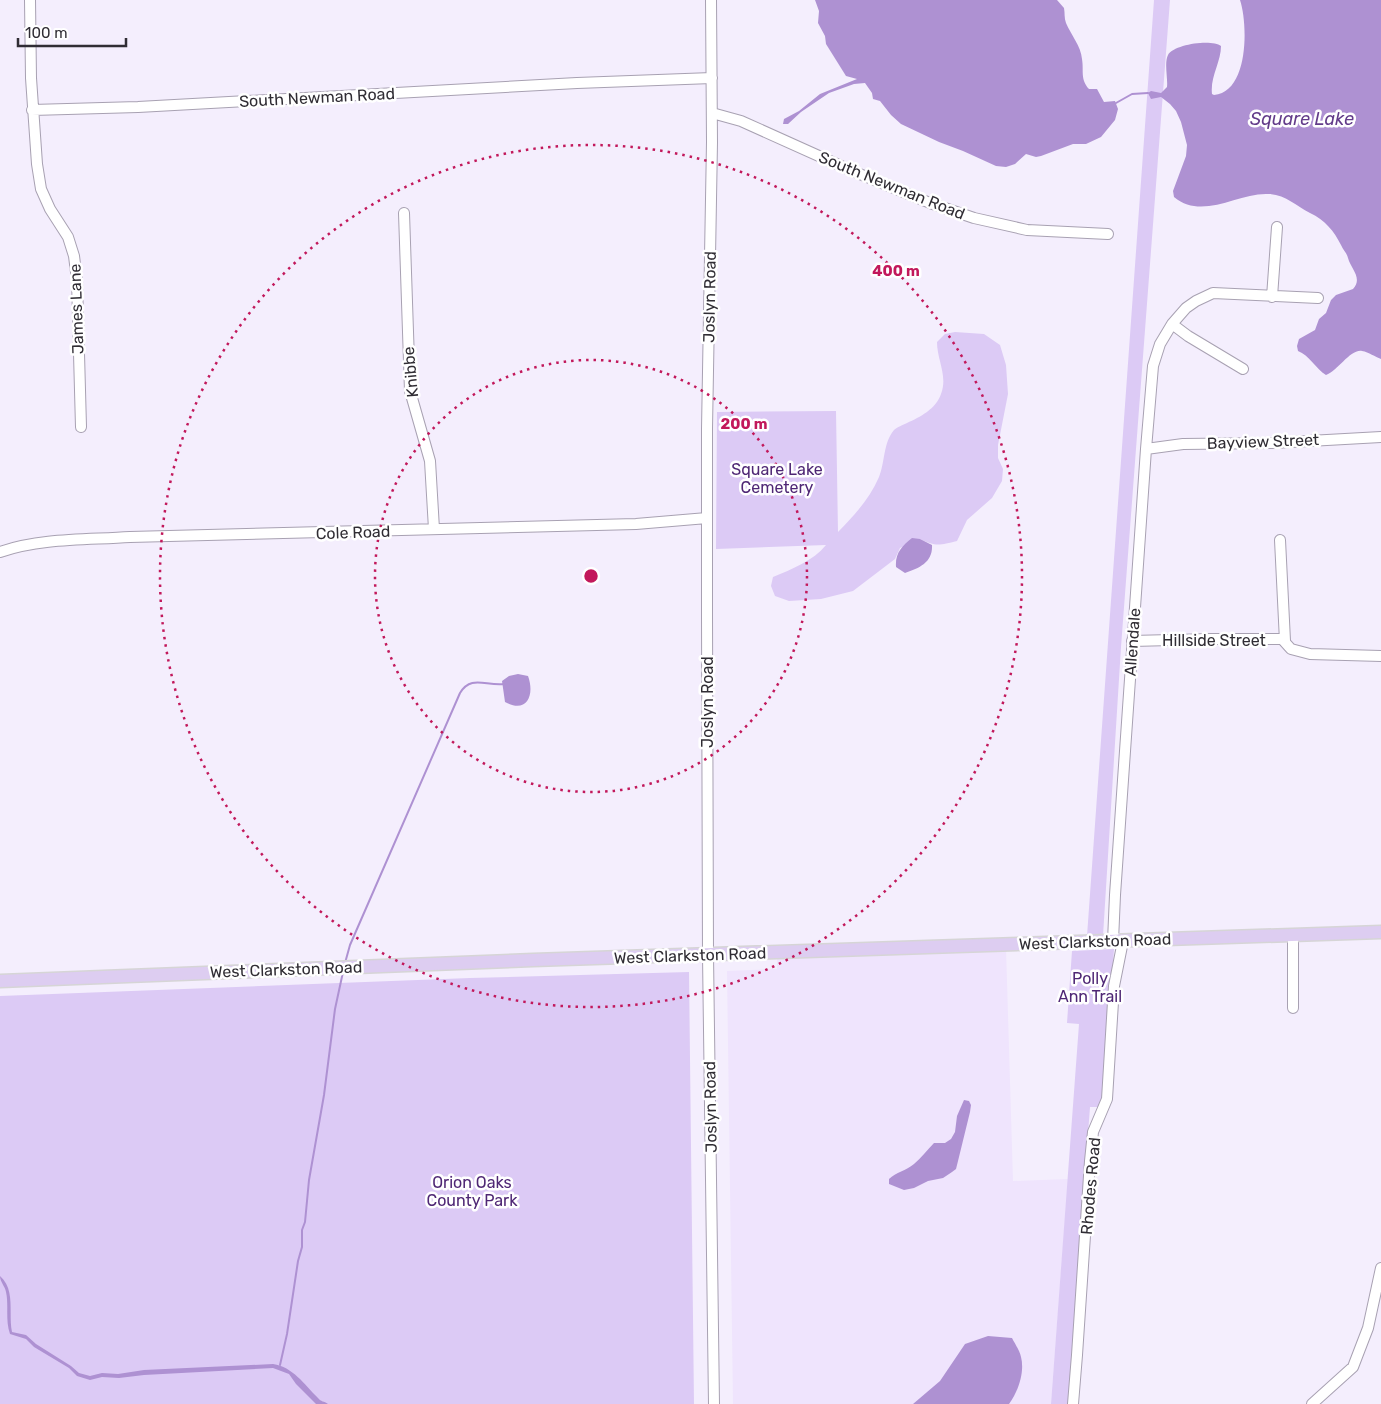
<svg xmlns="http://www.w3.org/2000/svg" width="1381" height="1404" font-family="Rubik,sans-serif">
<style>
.built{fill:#efe4fd}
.green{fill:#dccaf5}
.water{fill:#ae91d2}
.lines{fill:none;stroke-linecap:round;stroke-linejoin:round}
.stream{stroke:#ae91d2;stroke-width:2}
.minor-casing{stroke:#a8a1b2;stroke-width:12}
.major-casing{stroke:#d6d5d6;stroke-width:15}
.minor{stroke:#fff;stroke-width:10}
.major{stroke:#ddcdf1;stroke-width:12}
.ring{fill:none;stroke:#c2185b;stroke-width:2.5;stroke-dasharray:2.5 5}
.labels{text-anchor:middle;stroke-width:5;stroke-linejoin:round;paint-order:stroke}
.street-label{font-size:16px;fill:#302d34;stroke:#fff}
.park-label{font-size:16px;fill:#4f2775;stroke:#fff}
.water-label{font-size:18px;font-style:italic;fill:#633c8a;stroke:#fff}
.centre{fill:#c2185b;stroke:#fff;stroke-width:2.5}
.ring-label{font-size:15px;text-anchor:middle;font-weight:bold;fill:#c2185b;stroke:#fff;stroke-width:5;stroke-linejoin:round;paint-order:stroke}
</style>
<rect width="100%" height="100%" fill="#f4eefd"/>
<path class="built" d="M 1006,948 L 1013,1181 L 1068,1179 L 1051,1404 L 733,1404 L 727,971 L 777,969 L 777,957 Z"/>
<path class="green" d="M 1154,0 L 1170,0 L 1121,647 L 1103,936 L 1087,936 Z
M 955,332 L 984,334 L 1000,345 L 1006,365 L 1008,394 L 998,445 L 998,458 L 1003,469 L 1002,481 L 992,498 L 967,520 L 957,541 C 940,545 936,547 920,539 L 900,548 L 895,559 L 853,591 L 821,599 L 789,601 L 775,596 L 771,586 L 773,577 C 792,569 813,561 826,545 L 716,549 L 717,412 L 836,411 L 838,532 C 854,516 870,498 879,477 C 885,463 883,443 894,430 C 897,427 903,425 907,423 C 920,417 936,409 941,394 C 948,376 937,360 937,342 L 945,334 Z
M 1114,949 L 1103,1107 L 1090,1107 L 1068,1404 L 1051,1404 L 1079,1024 L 1067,1023 L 1072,951 Z
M 689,972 L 694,1404 L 0,1404 L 0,996 L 470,978 Z"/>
<path class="water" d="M 815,0 L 1057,0 L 1064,8 C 1065,13 1064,18 1066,23 C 1071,35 1081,46 1082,59 C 1084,71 1080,79 1089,89 L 1097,89 L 1104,102 L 1115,101 L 1118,109 L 1115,120 L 1101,137 L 1086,144 L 1073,144 L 1041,156 L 1036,157 L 1026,154 L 1015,164 L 1006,167 L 996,166 L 963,151 L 939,142 L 901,124 L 891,115 L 880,101 L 873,99 L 872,93 L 865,83 L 854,84 L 829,93 L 801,112 L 788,124 L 783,124 L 784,119 L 799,111 L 820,94 L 857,79 L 846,76 L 826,44 L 825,36 L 818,23 L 819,11 Z
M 1240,0 L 1381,0 L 1381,359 C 1375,357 1369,352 1362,351 C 1350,349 1338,371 1326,375 C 1316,369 1309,355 1298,351 L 1297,346 L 1299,339 L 1315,330 L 1319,319 L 1326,313 L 1331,300 L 1336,295 L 1353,289 C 1363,278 1351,269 1348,258 C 1347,253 1343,250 1341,245 C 1334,231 1325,220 1310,213 C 1296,206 1286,195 1269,194 C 1238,192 1203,221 1174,197 L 1173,191 L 1186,156 L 1187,145 L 1181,122 L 1176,111 L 1170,104 L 1161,97 L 1151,99 L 1148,93 L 1151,91 L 1161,93 L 1167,87 C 1168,78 1164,63 1168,55 C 1174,44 1212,39 1221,46 C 1221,62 1210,77 1212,94 L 1214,95 C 1249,92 1248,24 1240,0 Z
M 912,538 L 920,539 L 932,545 C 933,562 920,568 905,573 L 896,567 C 895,553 902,546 912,538 Z
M 518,674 L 528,676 C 535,695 527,714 505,702 L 502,681 L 509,676 Z
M 964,1100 L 969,1101 L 971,1105 L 970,1112 L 958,1161 L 956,1169 L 952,1172 L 943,1178 L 928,1181 L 914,1188 L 904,1190 L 889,1184 L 889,1179 C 896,1172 906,1171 914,1164 C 921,1158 927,1150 934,1143 L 945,1143 L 951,1139 L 955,1132 L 957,1116 Z
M 0,1276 C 16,1290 8,1314 12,1332 L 26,1335 L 36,1344 L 71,1366 L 79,1373 L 90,1376 L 102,1373 L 118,1374 L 144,1370 L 273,1364 C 293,1367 304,1384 318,1398 C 321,1402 324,1401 328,1404 L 316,1404 L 296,1384 L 289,1374 L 273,1368 L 144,1375 L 119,1378 L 102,1377 L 90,1380 L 77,1376 L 69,1368 L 34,1347 L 26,1339 L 10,1334 C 5,1320 9,1305 6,1292 C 5,1286 0,1282 0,1276 Z
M 988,1336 L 1012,1338 C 1015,1344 1020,1351 1021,1357 C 1025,1372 1018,1392 1009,1404 L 913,1404 L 940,1381 L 965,1344 Z"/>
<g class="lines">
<path class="stream" d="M 1116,103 L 1132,94 L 1148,93
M 345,963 L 350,945 L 460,693 C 471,675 485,686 504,684
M 280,1365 L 287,1334 L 298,1261 L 302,1247 L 302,1230 L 305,1222 L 309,1180 L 324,1095 L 335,1009 L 343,972"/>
<defs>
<path id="minor" d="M 30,0 L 31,78 L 37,164 L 41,189 L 50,209 L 68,237 L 74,256 L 77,280 L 81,427
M 711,0 L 712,142 L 707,429 L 707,615 L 708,955 L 714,1404
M 32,110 L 138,107 L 577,83 L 712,78
M 712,113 L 741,121 L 850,170 L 930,203 L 974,218 L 1027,230 L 1108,234
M 404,213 L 410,391 L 430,461 L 434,529
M 1272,297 L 1277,227
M 1172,324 L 1188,336 L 1243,369
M 1146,449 L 1183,444 L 1273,443 L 1381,437
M 1280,540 L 1285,641
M 0,552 C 41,538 87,540 130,537 L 636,524 L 707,518
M 1132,641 L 1211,639 L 1282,639 L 1291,649 L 1310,654 L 1381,656
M 1113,941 L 1115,895 L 1146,449 L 1153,366 L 1160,344 L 1172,324 L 1186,308 L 1196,301 L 1213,293 L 1318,298
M 1293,1008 L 1293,935
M 1073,1404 L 1077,1355 L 1090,1161 L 1093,1132 L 1107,1099 L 1114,986 L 1123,941
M 1312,1404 L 1353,1367 L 1368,1328 L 1381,1268"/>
<path id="major" d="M 0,981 L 533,960 L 1381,932"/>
</defs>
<use href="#minor" class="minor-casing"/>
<use href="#major" class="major-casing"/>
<use href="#minor" class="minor"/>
<use href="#major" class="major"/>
</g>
<g class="ring">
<circle cx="591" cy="576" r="216"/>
<circle cx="591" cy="576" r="431"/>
</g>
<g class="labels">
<g class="street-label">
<text transform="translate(317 97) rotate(-3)" y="6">South Newman Road</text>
<text transform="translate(892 185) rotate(22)" y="6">South Newman Road</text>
<text transform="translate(709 297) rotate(-89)" y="6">Joslyn Road</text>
<text transform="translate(76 309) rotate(-92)" y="6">James Lane</text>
<text transform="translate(410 372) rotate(-95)" y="6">Knibbe</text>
<text transform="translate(1263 441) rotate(-2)" y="6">Bayview Street</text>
<text transform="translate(353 532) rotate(-2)" y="6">Cole Road</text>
<text x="1214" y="646">Hillside Street</text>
<text transform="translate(1132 642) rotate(-86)" y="6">Allendale</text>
<text transform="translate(707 702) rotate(-90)" y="6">Joslyn Road</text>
<text transform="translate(1095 941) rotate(-2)" y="6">West Clarkston Road</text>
<text transform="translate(690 955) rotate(-2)" y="6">West Clarkston Road</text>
<text transform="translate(286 969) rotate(-2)" y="6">West Clarkston Road</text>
<text transform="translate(710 1107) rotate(-91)" y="6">Joslyn Road</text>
<text transform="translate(1090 1186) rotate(-85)" y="6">Rhodes Road</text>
</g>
<g class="park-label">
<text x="777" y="475">Square Lake<tspan x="777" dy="18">Cemetery</tspan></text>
<text x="1090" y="984">Polly<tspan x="1090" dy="18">Ann Trail</tspan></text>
<text x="472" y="1188">Orion Oaks<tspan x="472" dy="18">County Park</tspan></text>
</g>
<g class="water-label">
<text x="1302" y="125">Square Lake</text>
</g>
</g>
<circle cx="591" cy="576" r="8" class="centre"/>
<g class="ring-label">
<text x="896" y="276">400 m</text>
<text x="744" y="429">200 m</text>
</g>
<path d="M18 38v8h108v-8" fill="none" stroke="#302d34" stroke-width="2.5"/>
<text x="25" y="38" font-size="15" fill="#302d34" stroke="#ffffff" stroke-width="4" paint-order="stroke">100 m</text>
</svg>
